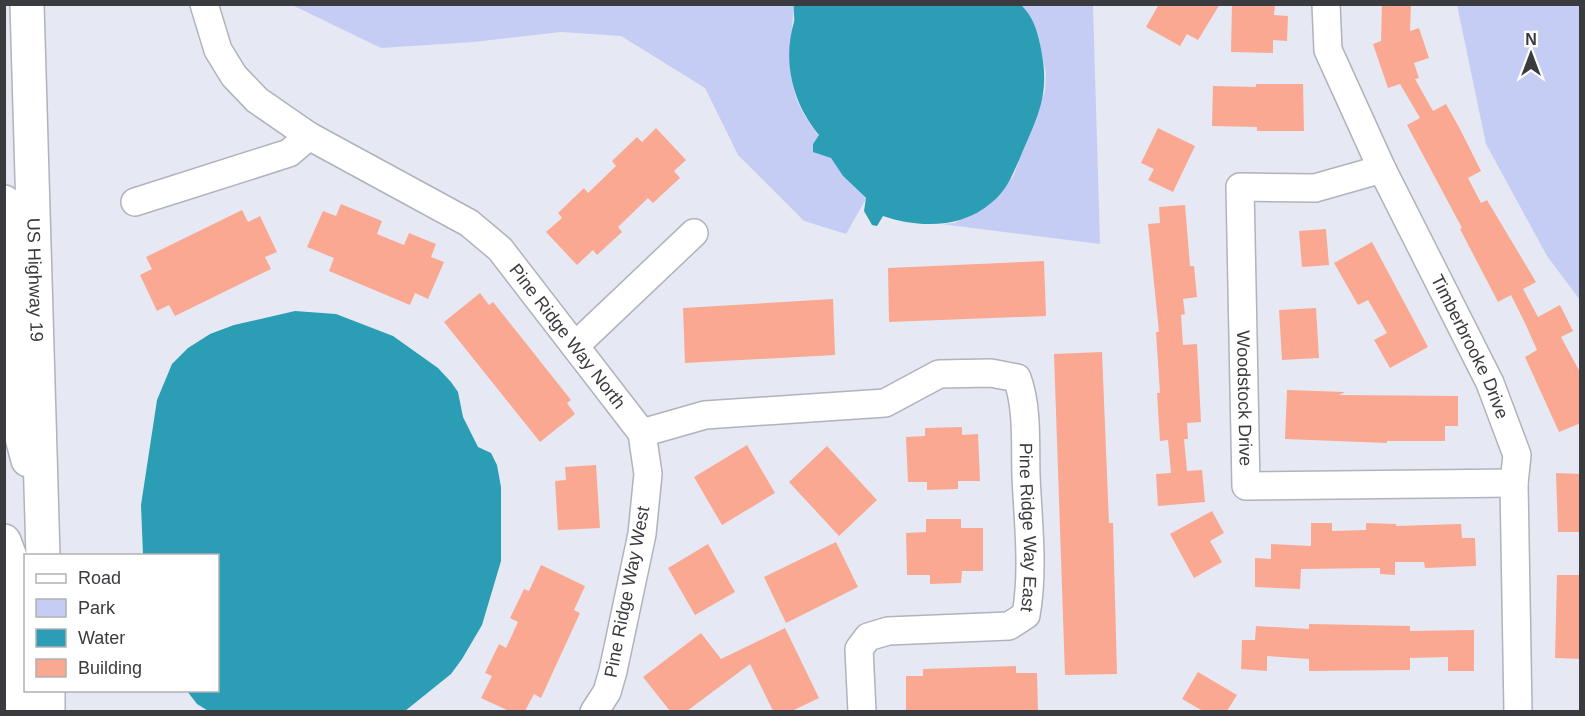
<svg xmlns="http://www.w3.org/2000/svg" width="1585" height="716" font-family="Arial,sans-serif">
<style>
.green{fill:#c6cdf4}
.water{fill:#2b9eb5}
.building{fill:#faa891}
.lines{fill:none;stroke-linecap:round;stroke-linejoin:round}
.minor-casing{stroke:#b0b2bc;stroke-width:30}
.highway-casing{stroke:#b0b2bc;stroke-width:36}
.minor{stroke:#fff;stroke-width:27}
.highway{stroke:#fff;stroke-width:33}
.labels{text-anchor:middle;stroke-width:4.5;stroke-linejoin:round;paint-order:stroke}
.street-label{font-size:18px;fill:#3a3b3f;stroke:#fff}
</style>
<rect width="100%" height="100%" fill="#e6e9f3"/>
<path class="green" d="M 292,5 L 794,5 C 790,57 781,89 819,136 L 813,144 L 831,158 L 843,176 L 866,199 L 846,234 L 804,221 L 738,155 L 705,88 L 621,36 L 561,32 L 474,42 L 381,48 Z
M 1020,5 L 1093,5 L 1100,244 L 941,224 L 955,223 L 1013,177 L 1045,91 L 1046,74 L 1038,34 L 1025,9 Z
M 1457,5 L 1580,5 L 1580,300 L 1547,256 L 1486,144 Z"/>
<path class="water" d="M 794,4 L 1020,4 C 1032,15 1037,29 1040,44 C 1051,94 1039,113 1020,158 C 1012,175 1007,191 991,203 C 961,229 918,228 883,216 L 877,226 L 872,225 L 864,211 L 866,198 L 843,176 L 831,158 L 813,152 L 813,144 L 819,135 C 793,104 782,62 794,22 C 795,17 793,11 794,4 Z
M 295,311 L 336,314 L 393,336 L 438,368 L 451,382 L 458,392 L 463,417 L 478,447 L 491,453 L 497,465 L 501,487 L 501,561 L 482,625 L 462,659 L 451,674 L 405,711 L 210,712 L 197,704 L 187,691 L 218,690 L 218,556 L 143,555 L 141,505 L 157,400 L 172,364 L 188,348 L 210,334 L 234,325 Z"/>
<path class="building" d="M 1159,4 L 1220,4 L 1198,40 L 1187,34 L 1180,46 L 1146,27 Z
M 1232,4 L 1275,4 L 1274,15 L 1288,16 L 1287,41 L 1273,40 L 1273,53 L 1231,52 Z
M 1382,4 L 1411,4 L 1410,31 L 1419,28 L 1429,58 L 1414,63 L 1419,78 L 1415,79 L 1433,111 L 1446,104 L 1460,129 L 1481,171 L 1468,178 L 1481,203 L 1487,200 L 1536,282 L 1523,289 L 1538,317 L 1560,305 L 1573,331 L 1561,337 L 1581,374 L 1581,423 L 1559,432 L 1525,357 L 1537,350 L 1525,323 L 1511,295 L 1498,302 L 1460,229 L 1462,228 L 1407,125 L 1420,118 L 1400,84 L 1388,88 L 1373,44 L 1381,41 Z
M 1256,84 L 1303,84 L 1304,131 L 1257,131 L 1257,127 L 1212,126 L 1213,86 L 1256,87 Z
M 656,128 L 686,160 L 674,171 L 680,178 L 653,203 L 648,198 L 618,227 L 622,232 L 597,255 L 593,250 L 577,265 L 546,232 L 562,218 L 558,213 L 584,188 L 588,193 L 616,166 L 612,161 L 637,137 L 642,142 Z
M 1158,128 L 1195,146 L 1173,192 L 1148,180 L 1154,169 L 1141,163 Z
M 341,204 L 382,221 L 377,234 L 404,245 L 409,233 L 436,244 L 431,257 L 444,262 L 428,299 L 415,293 L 410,305 L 329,271 L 334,258 L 307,247 L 323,211 L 336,216 Z
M 1185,205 L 1190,266 L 1194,266 L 1197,297 L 1183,299 L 1185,314 L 1181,315 L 1183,345 L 1197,344 L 1201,422 L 1187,423 L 1188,439 L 1184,439 L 1187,471 L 1202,470 L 1205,502 L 1158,506 L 1156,474 L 1171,473 L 1168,440 L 1160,441 L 1157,393 L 1160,393 L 1156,332 L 1159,332 L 1148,224 L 1160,223 L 1159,207 Z
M 242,210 L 248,222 L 260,216 L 277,252 L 265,257 L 271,269 L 175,316 L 169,305 L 157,311 L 140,275 L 152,269 L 146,257 Z
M 1326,229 L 1329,265 L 1302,267 L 1299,231 Z
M 1372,242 L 1428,347 L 1390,368 L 1374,340 L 1387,333 L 1368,300 L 1358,305 L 1334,263 Z
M 1044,261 L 1046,316 L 889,322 L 888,268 Z
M 480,293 L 489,305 L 493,302 L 571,400 L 567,403 L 575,414 L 540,442 L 444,322 Z
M 833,299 L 835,355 L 685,363 L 683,308 Z
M 1316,308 L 1319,358 L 1282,360 L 1279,310 Z
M 1102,352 L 1109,523 L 1113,523 L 1117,674 L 1065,675 L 1054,354 Z
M 1287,390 L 1345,392 L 1339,395 L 1458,396 L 1458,426 L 1445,426 L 1445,441 L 1387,441 L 1387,443 L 1285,439 Z
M 962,427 L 962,435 L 978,434 L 980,481 L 958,481 L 958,489 L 927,490 L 927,482 L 908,482 L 906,437 L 925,436 L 925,428 Z
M 747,445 L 775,493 L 722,525 L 694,477 Z
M 827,446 L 877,500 L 839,536 L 789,482 Z
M 596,465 L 600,528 L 558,530 L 555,481 L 566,480 L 565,467 Z
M 1556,473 L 1581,474 L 1581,532 L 1558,532 Z
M 1212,511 L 1224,533 L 1210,541 L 1222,562 L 1194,578 L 1170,534 Z
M 926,519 L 961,519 L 961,528 L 983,528 L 983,571 L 962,571 L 961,583 L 930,584 L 930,575 L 907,575 L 906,533 L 926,532 Z
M 1311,523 L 1332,523 L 1332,531 L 1366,530 L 1366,523 L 1396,524 L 1396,526 L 1461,524 L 1462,538 L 1475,538 L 1476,566 L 1425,568 L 1424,562 L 1395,562 L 1395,575 L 1380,574 L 1380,568 L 1301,569 L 1300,589 L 1255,587 L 1255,558 L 1271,559 L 1271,544 L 1311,546 Z
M 836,542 L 858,587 L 786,623 L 764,577 Z
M 708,544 L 735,592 L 695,615 L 668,568 Z
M 541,565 L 585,586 L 574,610 L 580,613 L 541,698 L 534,694 L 525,711 L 509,711 L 481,698 L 492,676 L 485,673 L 499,644 L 506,648 L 518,622 L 510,618 L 524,589 L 529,591 Z
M 1557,575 L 1581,575 L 1581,659 L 1555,658 Z
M 1309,624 L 1410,626 L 1410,631 L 1474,630 L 1474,671 L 1448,671 L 1448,657 L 1410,658 L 1410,670 L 1309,671 L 1309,659 L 1267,656 L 1267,671 L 1241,669 L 1242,640 L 1255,640 L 1256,626 L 1309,629 Z
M 785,628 L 819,698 L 792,711 L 773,711 L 750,664 L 687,711 L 670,711 L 643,677 L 701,633 L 721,659 Z
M 1016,666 L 1016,673 L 1037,673 L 1038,711 L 906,711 L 906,676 L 923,676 L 923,669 Z
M 1198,672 L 1237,695 L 1227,711 L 1203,711 L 1182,699 Z"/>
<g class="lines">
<defs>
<g id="minor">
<path id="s1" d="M 204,4 L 218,50 L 234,76 L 257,100 L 309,136 L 469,223 L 500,249 L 642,433 L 648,474 L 642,534 L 613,671 L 607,692 L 594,712"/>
<path id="s2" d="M 1326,4 L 1328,50 L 1382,169 L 1490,383 L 1517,455 L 1514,483 L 1518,712"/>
<path id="s3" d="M 1382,169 L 1315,188 L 1240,187 L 1246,486 L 1514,483"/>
<path d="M 135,202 L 289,153 L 309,136"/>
<path d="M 575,346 L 694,233"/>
<path id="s4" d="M 642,433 L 705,415 L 885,403 L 939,374 L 991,373 L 1017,378 C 1028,408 1025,444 1026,476 C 1028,522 1034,570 1026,615 L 1009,626 L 888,631 L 868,637 L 859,649 L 862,712"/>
</g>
<g id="highway">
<path id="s5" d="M 27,4 L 43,556"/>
<path d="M 4,202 L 14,408 L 28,460"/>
<path d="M 4,541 L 12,562 L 19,712"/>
<path d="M 48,690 L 48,712"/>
</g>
</defs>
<use href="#minor" class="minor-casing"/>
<use href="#highway" class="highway-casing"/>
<use href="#minor" class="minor"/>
<use href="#highway" class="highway"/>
</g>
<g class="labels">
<g class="street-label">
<text dy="6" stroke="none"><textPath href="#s5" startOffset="276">US Highway 19</textPath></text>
<text dy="6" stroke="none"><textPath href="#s1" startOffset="508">Pine Ridge Way North</textPath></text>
<text dy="6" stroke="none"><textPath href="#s2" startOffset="375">Timberbrooke Drive</textPath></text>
<text dy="6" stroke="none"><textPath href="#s3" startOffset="356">Woodstock Drive</textPath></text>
<text dy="6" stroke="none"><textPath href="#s4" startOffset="536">Pine Ridge Way East</textPath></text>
<text transform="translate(627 592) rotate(-79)" y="6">Pine Ridge Way West</text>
</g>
</g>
<rect width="1585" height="716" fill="none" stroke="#3a3b3f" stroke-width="12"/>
<rect x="24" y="554" width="195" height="138" fill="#ffffff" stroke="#b0b1b2" stroke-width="1.5"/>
<rect x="36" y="574" width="30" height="9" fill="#ffffff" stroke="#b0b1b2" stroke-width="1.5"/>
<text x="78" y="584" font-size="18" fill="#3a3b3f">Road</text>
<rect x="36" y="599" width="30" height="18" fill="#c6cdf4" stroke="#b0b1b2" stroke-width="1.5"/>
<text x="78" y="614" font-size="18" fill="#3a3b3f">Park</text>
<rect x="36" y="629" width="30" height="18" fill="#2b9eb5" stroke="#b0b1b2" stroke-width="1.5"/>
<text x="78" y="644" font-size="18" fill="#3a3b3f">Water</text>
<rect x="36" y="659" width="30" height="18" fill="#faa891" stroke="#b0b1b2" stroke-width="1.5"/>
<text x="78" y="674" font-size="18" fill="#3a3b3f">Building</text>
<g transform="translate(1531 54)" stroke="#ffffff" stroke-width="4.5" paint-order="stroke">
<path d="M0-4.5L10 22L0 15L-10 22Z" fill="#3a3b3f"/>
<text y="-9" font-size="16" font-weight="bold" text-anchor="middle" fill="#3a3b3f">N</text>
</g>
</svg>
